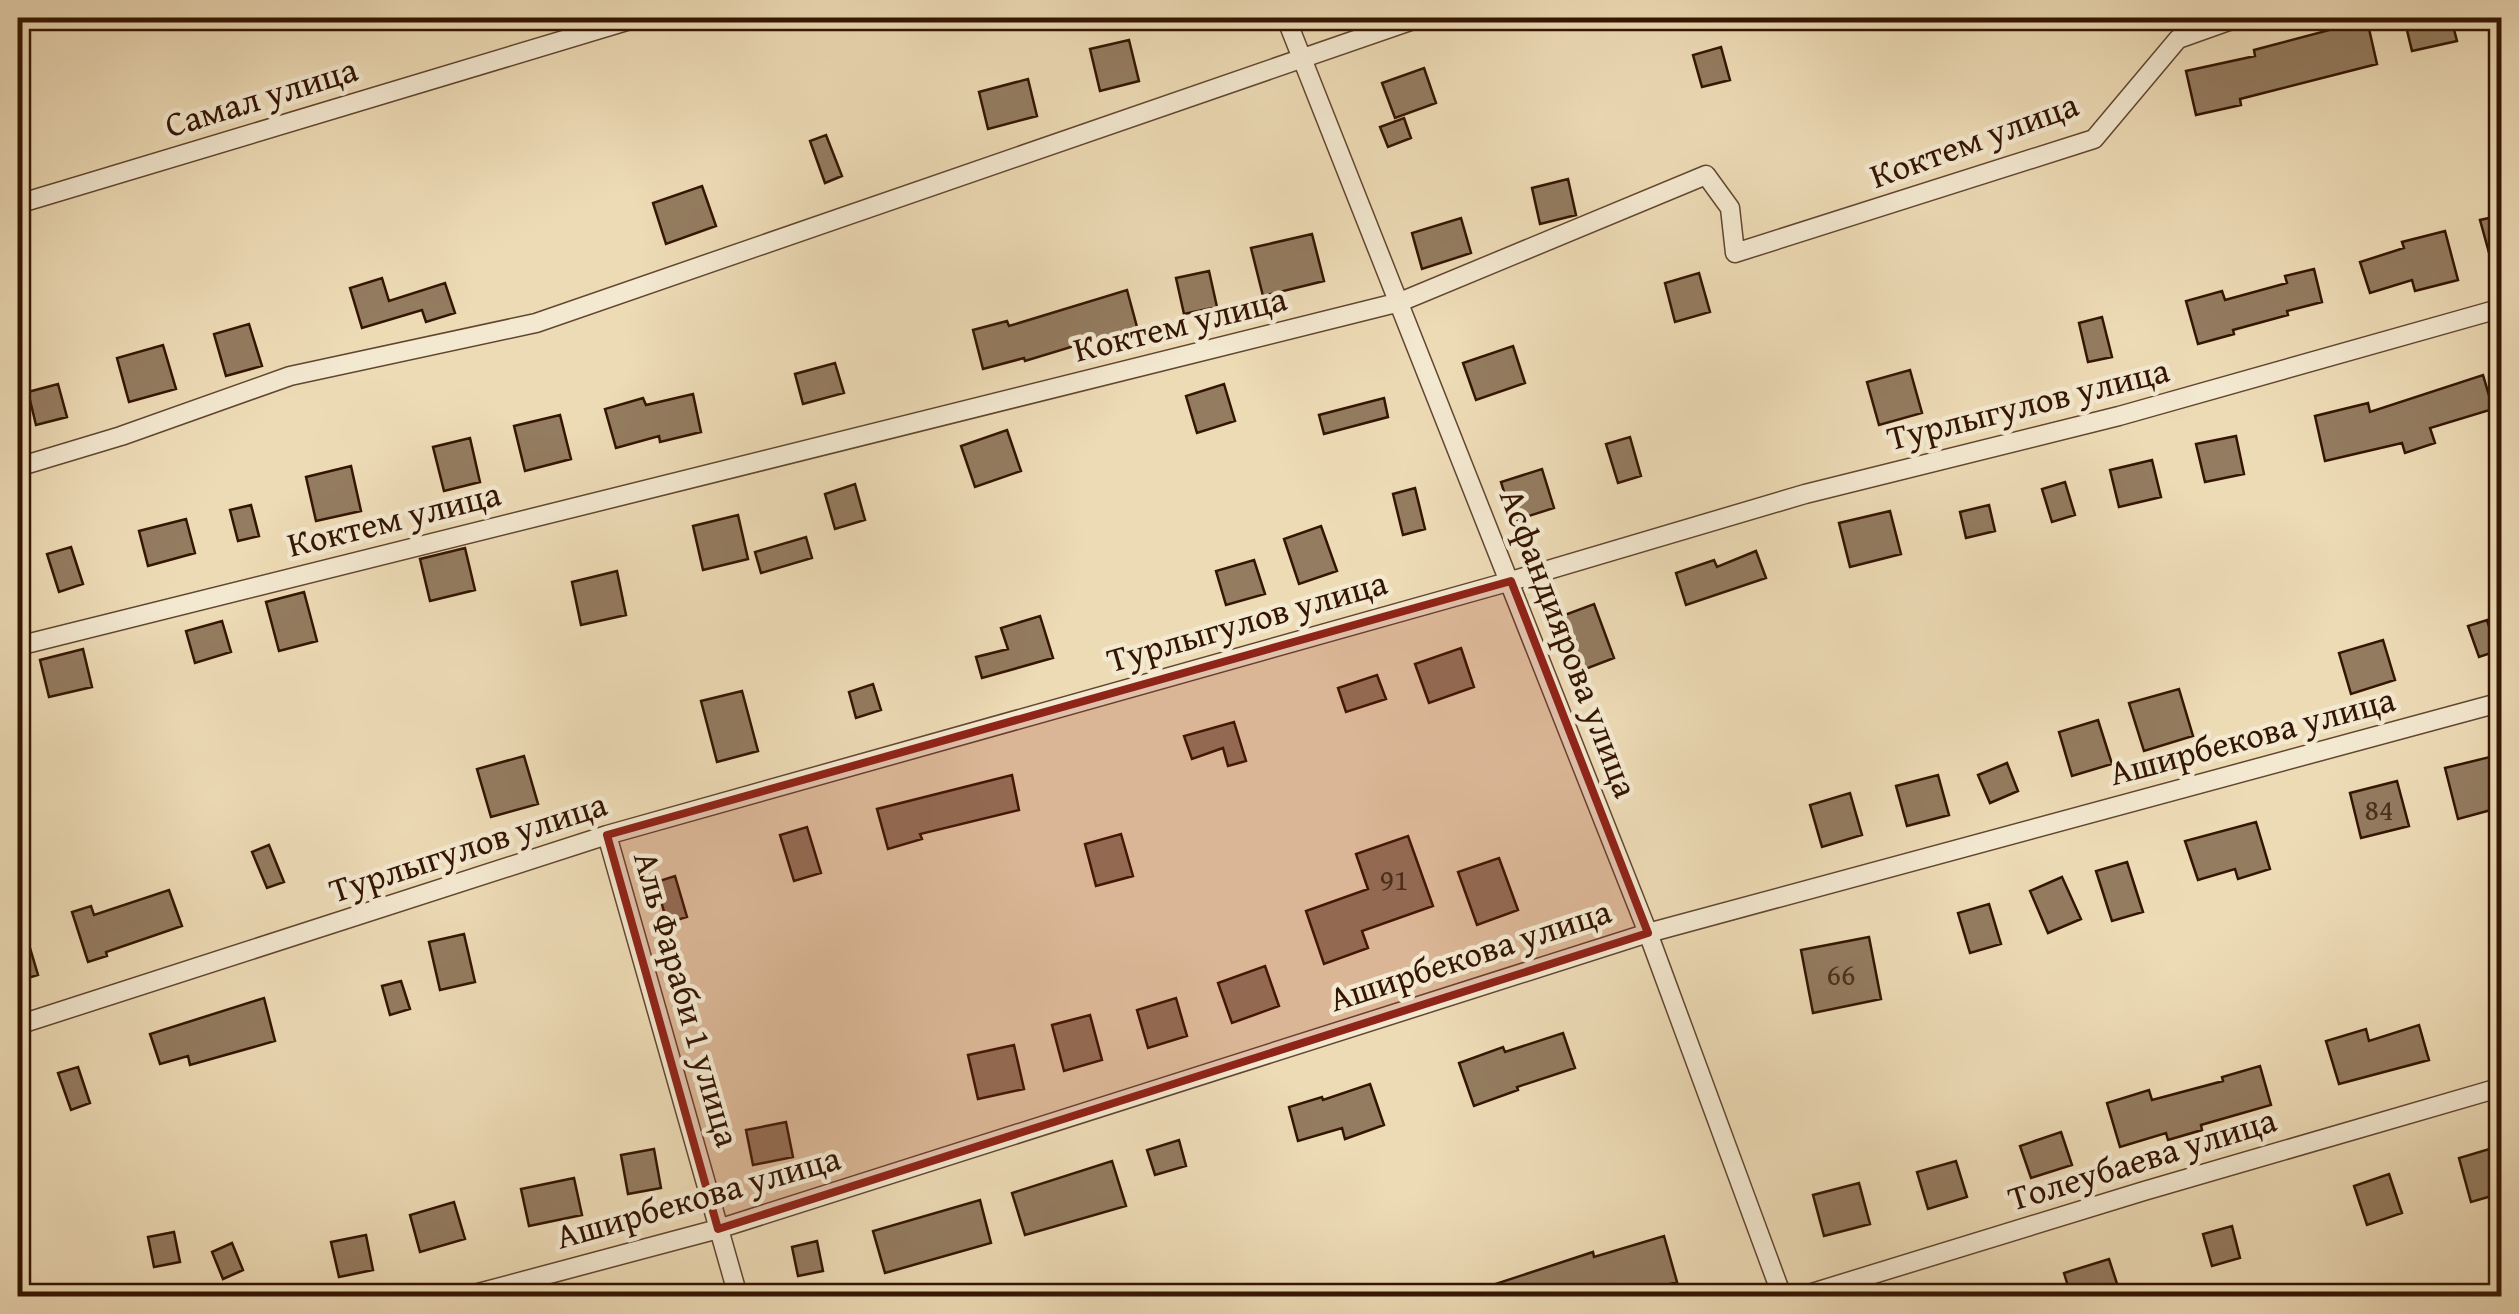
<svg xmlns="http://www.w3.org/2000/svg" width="2519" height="1314" font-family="'Gentium Book Plus',serif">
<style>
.building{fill:#947c60;stroke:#341502;stroke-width:2.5}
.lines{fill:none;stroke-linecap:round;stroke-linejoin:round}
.street-casing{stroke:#62462f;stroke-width:21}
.street{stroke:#f3e8d0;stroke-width:18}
.marked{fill:#8f2418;fill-opacity:0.2;stroke:#8f2418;stroke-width:8;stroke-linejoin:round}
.labels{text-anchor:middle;stroke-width:9;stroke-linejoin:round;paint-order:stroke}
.number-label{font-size:30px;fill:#4c2f1a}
.street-label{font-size:35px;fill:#341502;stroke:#f3e8d0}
</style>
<rect width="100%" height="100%" fill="#eddbb6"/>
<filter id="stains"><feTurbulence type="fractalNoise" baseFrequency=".002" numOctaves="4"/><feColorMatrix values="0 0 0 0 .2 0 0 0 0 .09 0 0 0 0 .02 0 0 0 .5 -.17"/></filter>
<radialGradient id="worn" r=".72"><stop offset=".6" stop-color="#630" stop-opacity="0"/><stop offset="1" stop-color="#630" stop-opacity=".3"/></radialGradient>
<path class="building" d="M 2404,18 L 2451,18 L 2457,41 L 2412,51 Z
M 2367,20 L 2377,64 L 2240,99 L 2241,105 L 2196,115 L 2186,71 L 2255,56 L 2254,50 Z
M 1129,40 L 1139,81 L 1100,91 L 1090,49 Z
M 1721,47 L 1730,80 L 1702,87 L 1693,55 Z
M 1424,68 L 1436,103 L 1395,118 L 1382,83 Z
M 1028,79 L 1037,116 L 988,129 L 979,92 Z
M 1404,118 L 1411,138 L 1388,147 L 1380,127 Z
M 826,135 L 842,176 L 825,183 L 810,141 Z
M 1568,179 L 1576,215 L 1540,224 L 1532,188 Z
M 702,186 L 716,226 L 666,244 L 653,203 Z
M 2502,215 L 2502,277 L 2496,278 L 2480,220 Z
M 1461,218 L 1471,253 L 1422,269 L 1412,233 Z
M 2445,231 L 2458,280 L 2415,291 L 2412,280 L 2370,293 L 2360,262 L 2404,248 L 2402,242 Z
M 1312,234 L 1324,281 L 1263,296 L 1251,248 Z
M 2314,269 L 2322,302 L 2287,311 L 2288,315 L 2233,330 L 2234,334 L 2198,344 L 2186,301 L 2222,291 L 2225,300 L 2287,283 L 2285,276 Z
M 1209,271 L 1217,307 L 1184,314 L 1176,278 Z
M 1699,273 L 1710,312 L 1675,322 L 1665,283 Z
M 382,278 L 389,301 L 445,283 L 455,313 L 426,322 L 422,310 L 362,328 L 350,288 Z
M 1127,290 L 1137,327 L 1025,361 L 1024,358 L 983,369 L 973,330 L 1007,321 L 1009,326 Z
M 2102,317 L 2112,357 L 2088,362 L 2079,323 Z
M 249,324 L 262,366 L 226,376 L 214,334 Z
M 163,345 L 176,389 L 129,402 L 117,358 Z
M 1513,346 L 1525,383 L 1476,400 L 1463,363 Z
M 835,363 L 844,393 L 803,404 L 795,374 Z
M 1910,370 L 1922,413 L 1879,425 L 1867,382 Z
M 2483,375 L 2493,409 L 2430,428 L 2435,443 L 2405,453 L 2402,443 L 2325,461 L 2315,416 L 2368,403 L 2370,412 Z
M 58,384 L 67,417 L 36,425 L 28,392 Z
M 1224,384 L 1235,421 L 1197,433 L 1186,396 Z
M 693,394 L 701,432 L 660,442 L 659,436 L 616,448 L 605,409 L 643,398 L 646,405 Z
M 1384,398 L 1388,417 L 1324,434 L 1319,415 Z
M 560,415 L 571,459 L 525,471 L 514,426 Z
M 1007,430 L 1021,471 L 975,487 L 961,446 Z
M 2236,436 L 2244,474 L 2205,482 L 2196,444 Z
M 1630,437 L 1641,476 L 1618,483 L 1606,444 Z
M 470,438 L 480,482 L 444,491 L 433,447 Z
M 2152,460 L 2161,497 L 2119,507 L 2110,470 Z
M 351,466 L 361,511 L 316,521 L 306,477 Z
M 1542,469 L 1554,508 L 1513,521 L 1501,482 Z
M 2065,482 L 2075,515 L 2052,522 L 2042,489 Z
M 855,484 L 865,520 L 835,529 L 825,494 Z
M 1415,488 L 1425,529 L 1403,535 L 1393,494 Z
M 251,505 L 259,536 L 238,541 L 230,510 Z
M 1989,505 L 1995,531 L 1966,538 L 1960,512 Z
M 1890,511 L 1901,554 L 1850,567 L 1839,523 Z
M 738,515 L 748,559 L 703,570 L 693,526 Z
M 186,519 L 195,553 L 148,566 L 139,531 Z
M 1321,526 L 1337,571 L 1299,584 L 1284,539 Z
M 806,537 L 812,558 L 761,573 L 755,552 Z
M 71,547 L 83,584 L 59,592 L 47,554 Z
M 465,548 L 475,590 L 430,601 L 420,559 Z
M 1756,551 L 1766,578 L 1686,605 L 1676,573 L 1714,560 L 1717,567 Z
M 1254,560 L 1265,594 L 1226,605 L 1216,571 Z
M 617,571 L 626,615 L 581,625 L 572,582 Z
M 304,592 L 317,641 L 279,651 L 266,602 Z
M 1594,604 L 1614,658 L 1575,673 L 1554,619 Z
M 1040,616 L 1053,658 L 982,678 L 976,657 L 1008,649 L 1001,628 Z
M 2487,620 L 2497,651 L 2479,657 L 2468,626 Z
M 222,621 L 231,652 L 195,663 L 186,631 Z
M 2383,640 L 2395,680 L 2351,694 L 2339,653 Z
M 1461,648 L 1474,687 L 1429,703 L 1415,664 Z
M 83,649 L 92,687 L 49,697 L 40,660 Z
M 1377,675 L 1386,699 L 1346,712 L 1338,688 Z
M 873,684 L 881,710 L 856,718 L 849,692 Z
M 2179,689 L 2193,736 L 2144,751 L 2129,703 Z
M 742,691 L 758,751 L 717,762 L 701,701 Z
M 2098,720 L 2112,764 L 2072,776 L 2059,732 Z
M 1234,722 L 1246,761 L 1228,766 L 1223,748 L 1192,759 L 1184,736 Z
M 2502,754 L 2502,807 L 2458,819 L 2445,768 Z
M 524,756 L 538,804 L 491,817 L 477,769 Z
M 2007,763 L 2018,791 L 1990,803 L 1978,775 Z
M 1012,775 L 1019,810 L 920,834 L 922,839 L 888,849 L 877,809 Z
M 1938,775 L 1949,815 L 1907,826 L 1896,786 Z
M 2397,781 L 2409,826 L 2361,838 L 2350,793 Z
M 1850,793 L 1862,835 L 1822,847 L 1810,805 Z
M 2256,822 L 2270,869 L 2238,879 L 2235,869 L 2198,880 L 2185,841 Z
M 807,827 L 821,873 L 794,881 L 780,835 Z
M 1121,834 L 1133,876 L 1096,886 L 1085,844 Z
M 1408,836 L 1433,906 L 1362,931 L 1368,948 L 1324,964 L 1306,911 L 1368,889 L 1356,854 Z
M 269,845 L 284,882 L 267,888 L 252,852 Z
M 1499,858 L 1518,910 L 1477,925 L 1458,872 Z
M 2127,862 L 2143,912 L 2112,921 L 2096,871 Z
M 675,876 L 687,917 L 667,923 L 656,882 Z
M 2062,877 L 2081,919 L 2048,933 L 2030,891 Z
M 169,890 L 182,926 L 106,952 L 107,956 L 88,962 L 72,912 L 91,906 L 94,915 Z
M 1989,904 L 2001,944 L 1970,953 L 1958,913 Z
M 22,921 L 38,975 L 18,981 L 18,922 Z
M 464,934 L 475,982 L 440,990 L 429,942 Z
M 1869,937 L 1881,999 L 1813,1013 L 1801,950 Z
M 1265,966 L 1279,1006 L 1232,1023 L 1218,983 Z
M 401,981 L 410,1009 L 390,1015 L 382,986 Z
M 264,998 L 275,1041 L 190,1065 L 188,1056 L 160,1064 L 150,1034 Z
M 1176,998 L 1187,1036 L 1148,1048 L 1137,1010 Z
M 1090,1015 L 1102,1060 L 1064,1071 L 1052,1025 Z
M 2419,1025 L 2429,1060 L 2339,1084 L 2326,1041 L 2366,1029 L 2369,1041 Z
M 1563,1033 L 1575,1068 L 1517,1087 L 1518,1090 L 1474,1106 L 1459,1063 L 1503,1047 L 1505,1052 Z
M 1014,1045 L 1024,1089 L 978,1099 L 968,1055 Z
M 2260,1066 L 2271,1105 L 2201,1125 L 2202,1130 L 2168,1140 L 2166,1133 L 2120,1147 L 2107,1103 L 2149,1090 L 2152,1100 L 2223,1081 L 2222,1077 Z
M 78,1067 L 90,1103 L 71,1110 L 58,1073 Z
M 1370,1084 L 1384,1125 L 1345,1139 L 1342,1128 L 1298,1141 L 1289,1107 L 1322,1097 L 1323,1100 Z
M 786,1122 L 793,1157 L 753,1165 L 746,1130 Z
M 2061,1132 L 2072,1165 L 2031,1178 L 2020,1146 Z
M 1179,1140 L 1186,1166 L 1155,1175 L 1147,1150 Z
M 2496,1147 L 2502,1166 L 2502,1193 L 2471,1202 L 2459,1158 Z
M 654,1149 L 661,1188 L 628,1194 L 621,1155 Z
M 1112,1161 L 1126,1206 L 1025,1235 L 1012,1193 Z
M 1956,1161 L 1967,1197 L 1928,1209 L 1917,1172 Z
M 2389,1174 L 2402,1213 L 2367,1225 L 2354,1186 Z
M 574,1178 L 582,1215 L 529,1226 L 521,1189 Z
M 1859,1183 L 1870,1224 L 1824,1236 L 1813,1195 Z
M 980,1200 L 991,1243 L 885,1273 L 873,1231 Z
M 454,1202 L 465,1239 L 420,1252 L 410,1215 Z
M 2232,1226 L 2240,1258 L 2212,1266 L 2203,1234 Z
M 174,1232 L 180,1262 L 154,1267 L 148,1237 Z
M 366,1235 L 373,1270 L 339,1277 L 331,1242 Z
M 1664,1236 L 1677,1282 L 1627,1296 L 1469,1296 L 1468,1293 L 1593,1252 L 1594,1257 Z
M 817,1241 L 823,1271 L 798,1276 L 792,1247 Z
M 232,1243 L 243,1270 L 223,1279 L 212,1252 Z
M 2109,1259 L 2121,1296 L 2071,1296 L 2064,1273 Z"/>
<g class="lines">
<defs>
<path id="street" d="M 1286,18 L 1648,933 L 1782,1296
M 18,204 L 637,18
M 18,467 L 121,436 L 290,376 L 536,323 L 1419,18
M 18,646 L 1400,302 L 1706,175 L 1730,208 L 1735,253 L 2094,139 L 2178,39 L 2237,18
M 607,835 L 738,1296
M 18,1025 L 607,835 L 1511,581 L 1805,494 L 2119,416 L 2502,308
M 467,1296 L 718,1229 L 1648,933 L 2502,702
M 1802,1296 L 2144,1191 L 2502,1087"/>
</defs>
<use href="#street" class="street-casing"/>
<use href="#street" class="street"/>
</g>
<path class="marked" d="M 1511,581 L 1648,933 L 718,1229 L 607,835 Z"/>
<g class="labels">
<g class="number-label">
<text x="2379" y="820">84</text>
<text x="1394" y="890">91</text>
<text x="1841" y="985">66</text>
</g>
<g class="street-label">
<text transform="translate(261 97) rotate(-17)" y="12">Самал улица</text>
<text transform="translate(1974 140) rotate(-20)" y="12">Коктем улица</text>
<text transform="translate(1180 324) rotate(-14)" y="12">Коктем улица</text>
<text transform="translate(2028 404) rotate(-14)" y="12">Турлыгулов улица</text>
<text transform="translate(394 519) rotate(-14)" y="12">Коктем улица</text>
<text transform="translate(1247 621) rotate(-16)" y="12">Турлыгулов улица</text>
<text transform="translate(1569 643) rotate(69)" y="12">Асфандиярова улица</text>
<text transform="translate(2252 736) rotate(-15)" y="12">Аширбекова улица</text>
<text transform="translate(468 847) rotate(-18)" y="12">Турлыгулов улица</text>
<text transform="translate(1470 955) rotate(-18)" y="12">Аширбекова улица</text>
<text transform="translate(687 999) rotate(74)" y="12">Аль Фараби 1 улица</text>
<text transform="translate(2142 1159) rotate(-17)" y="12">Толеубаева улица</text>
<text transform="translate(698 1197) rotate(-16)" y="12">Аширбекова улица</text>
</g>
</g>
<rect width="2519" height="1314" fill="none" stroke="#eddbb6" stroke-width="60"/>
<rect x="20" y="20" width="2479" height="1274" fill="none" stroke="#341502" stroke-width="5"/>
<rect x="30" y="30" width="2459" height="1254" fill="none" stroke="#341502" stroke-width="2.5"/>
<rect width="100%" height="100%" filter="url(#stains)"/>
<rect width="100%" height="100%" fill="url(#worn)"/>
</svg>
